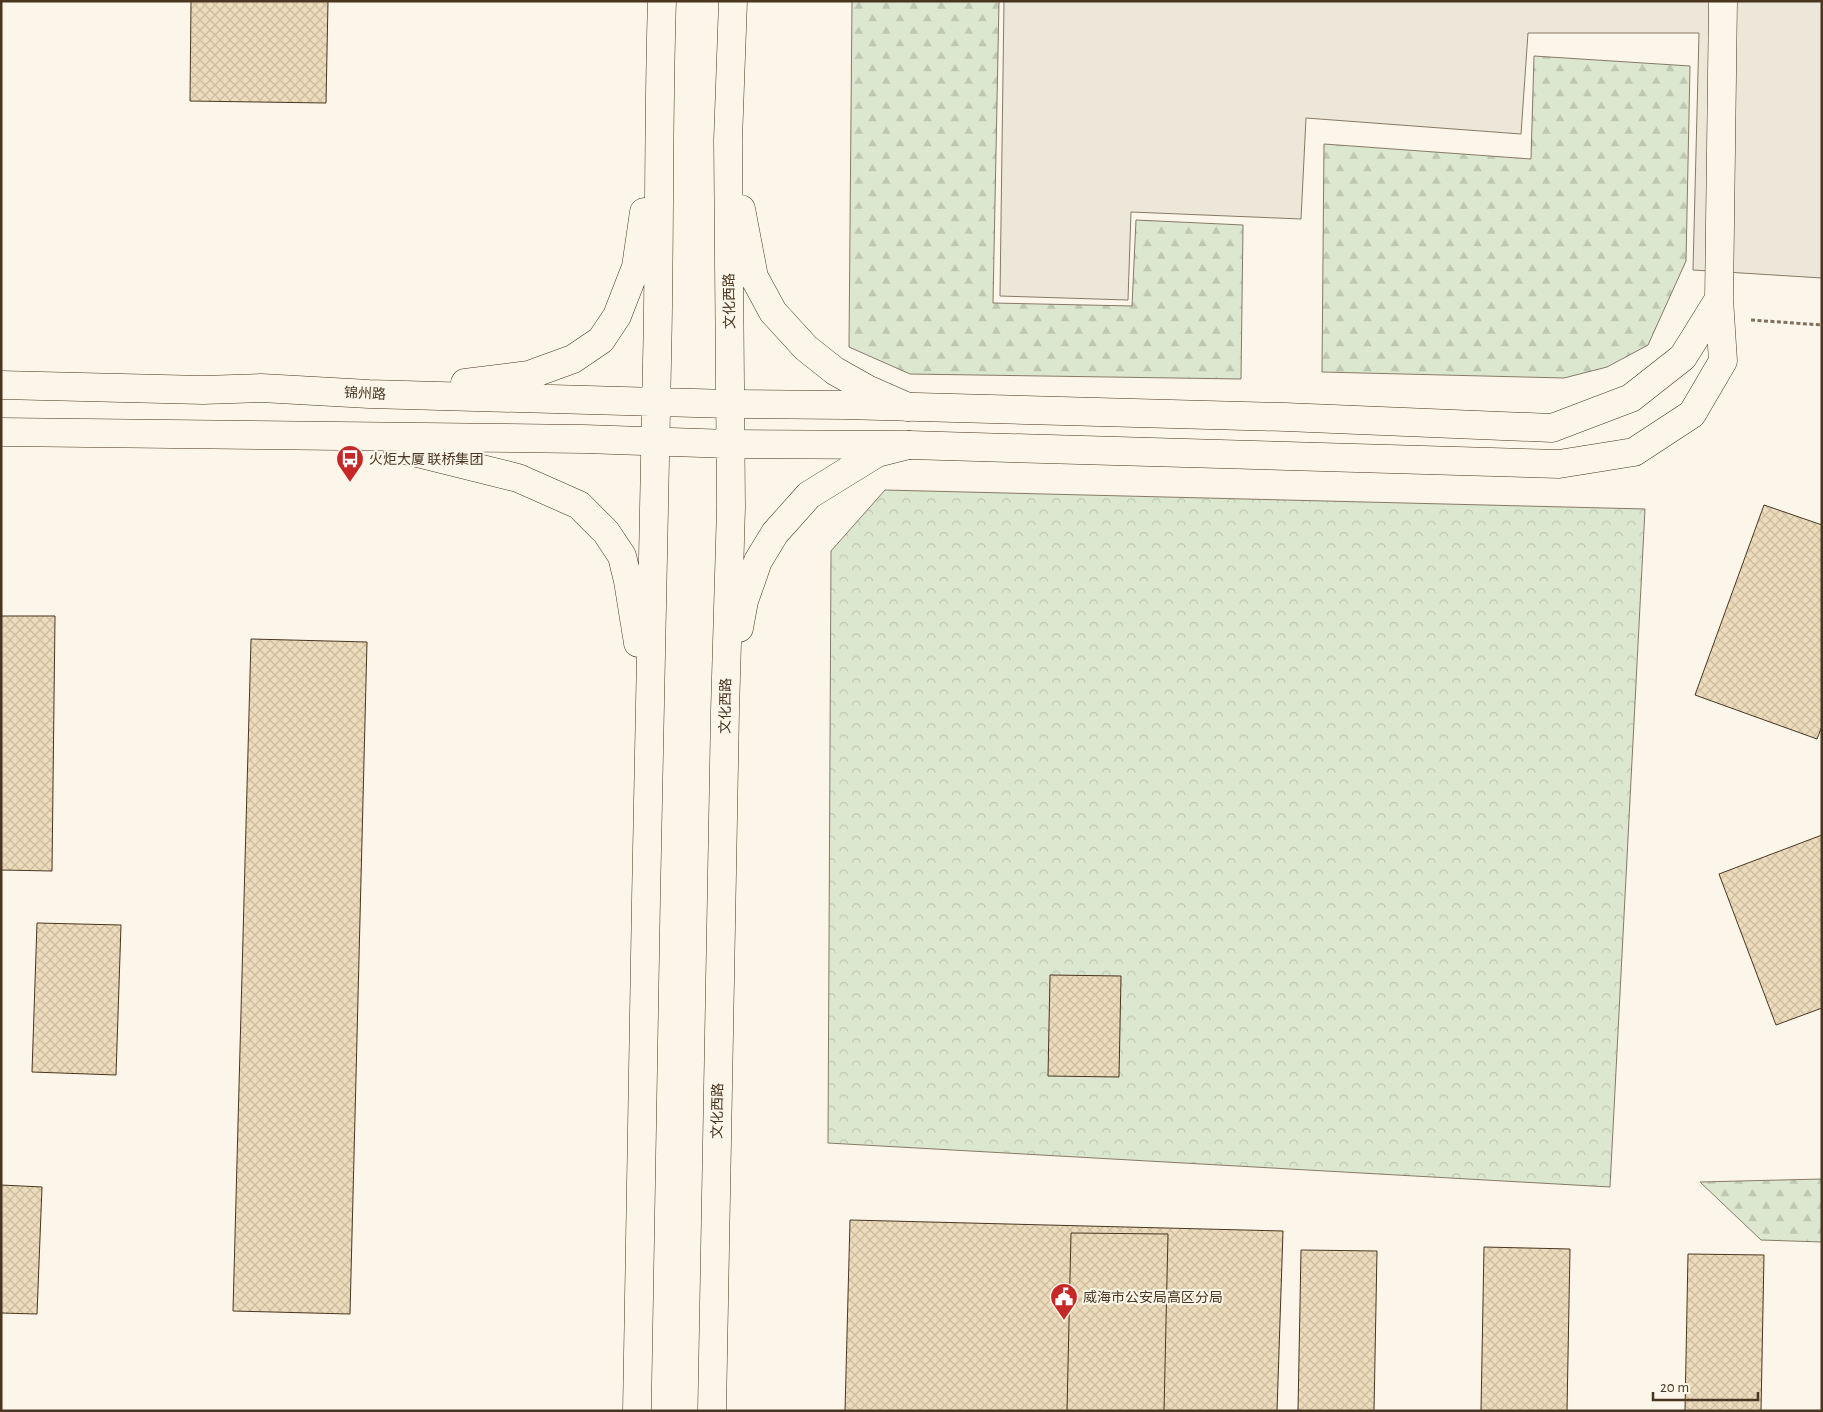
<svg xmlns="http://www.w3.org/2000/svg" width="1823" height="1412" font-family="'Alegreya Sans','Noto Sans SC',sans-serif">
<style>
.forest{fill:url(#forest-firs);stroke:#887966}
.park{fill:url(#park-crowns);stroke:#887966}
.parking{fill:#ede7d9;stroke:#887966}
.building{fill:url(#building-cross-hatch);stroke:#4a3520}
.lines{fill:none;stroke-linecap:round;stroke-linejoin:round}
.minor-casing{stroke:#4a3520;stroke-width:29}
.major-casing{stroke:#4a3520;stroke-width:29}
.path{stroke:#7f6f5c;stroke-width:3;stroke-dasharray:4 2.5;stroke-linecap:butt}
.minor{stroke:#fbf6e9;stroke-width:28}
.major{stroke:#fbf6e9;stroke-width:28}
.labels{text-anchor:middle;stroke-width:4;stroke-linejoin:round;paint-order:stroke}
.street-label{font-size:14px;fill:#4a3520;stroke:#fbf6e9}
.poi-label{font-size:14px;fill:#4a3520;stroke:#fbf6e9;text-anchor:start}
</style>
<defs>
<pattern id="forest-firs" width="22" height="20" patternUnits="userSpaceOnUse" patternTransform="scale(1.25)"><rect width="22" height="20" fill="#dce7d0"/><path d="M5 1l3.5 6h-7zM16 11l3.5 6h-7z" fill="#bec7b2"/></pattern>
<pattern id="park-crowns" width="20" height="18" patternUnits="userSpaceOnUse" patternTransform="scale(1.25)"><rect width="20" height="18" fill="#dce7d0"/><path d="M2 6a3 3 0 1 1 6 0M12 15a3 3 0 1 1 6 0" fill="none" stroke="#bec7b2"/></pattern>
<pattern id="building-cross-hatch" width="8" height="8" patternUnits="userSpaceOnUse" patternTransform="scale(1.25)"><rect width="8" height="8" fill="#ecdcbc"/><path d="M0 0l8 8M0 8l8-8" fill="none" stroke="#ccbda1"/></pattern>
</defs>
<rect width="100%" height="100%" fill="#fbf6e9"/>
<path class="forest" d="M 852,1 L 999,1 L 993,303 L 1132,306 L 1136,220 L 1243,225 L 1241,379 L 910,374 L 849,347 Z
M 1534,56 L 1690,66 L 1686,261 L 1648,345 L 1607,367 L 1564,378 L 1322,372 L 1324,144 L 1531,159 Z
M 1822,1179 L 1822,1242 L 1761,1240 L 1700,1182 Z"/>
<path class="park" d="M 885,490 L 1645,509 L 1610,1187 L 828,1143 L 831,551 Z"/>
<path class="parking" d="M 1004,1 L 1822,1 L 1822,278 L 1693,270 L 1699,33 L 1528,33 L 1521,134 L 1306,118 L 1301,219 L 1131,212 L 1128,300 L 1000,296 Z"/>
<path class="building" d="M 191,1 L 328,1 L 326,103 L 190,101 Z
M 1764,505 L 1822,525 L 1822,726 L 1817,739 L 1695,695 Z
M 1,616 L 55,616 L 52,871 L 1,870 Z
M 251,639 L 367,642 L 350,1314 L 233,1311 Z
M 1822,835 L 1822,1008 L 1776,1025 L 1719,874 Z
M 37,923 L 121,925 L 116,1075 L 32,1072 Z
M 1050,975 L 1121,976 L 1119,1077 L 1048,1076 Z
M 1,1185 L 42,1187 L 37,1314 L 1,1313 Z
M 850,1220 L 1283,1231 L 1277,1411 L 845,1411 Z
M 1071,1233 L 1168,1234 L 1164,1411 L 1067,1411 Z
M 1484,1247 L 1570,1249 L 1567,1411 L 1481,1411 Z
M 1301,1250 L 1377,1251 L 1374,1411 L 1298,1411 Z
M 1688,1254 L 1764,1255 L 1761,1411 L 1685,1411 Z"/>
<g class="lines">
<defs>
<path id="minor" d="M 730,404 L 844,405 L 1285,417 L 1552,428 L 1631,398 L 1683,357 L 1719,299
M 730,444 L 909,445 L 1559,464 L 1634,452 L 1692,414 L 1723,361 L 1719,299 L 1723,1"/>
<path id="major" d="M 741,209 L 754,277 L 773,312 L 806,348 L 835,371 L 867,389 L 908,407
M 465,383 L 529,375 L 573,359 L 601,340 L 617,316 L 636,267 L 644,212
M 1,385 L 203,390 L 261,388 L 369,394 L 730,404
M 1,432 L 584,439 L 730,444
M 397,448 L 518,478 L 579,505 L 606,532 L 622,556 L 628,581 L 638,643
M 739,628 L 744,601 L 758,561 L 775,533 L 809,495 L 877,453 L 909,445
M 637,1411 C 643,1061 649,712 657,362 C 660,242 658,122 662,1
M 712,1411 L 725,711 L 731,507 L 728,140 L 733,1"/>
</defs>
<use href="#minor" class="minor-casing"/>
<use href="#major" class="major-casing"/>
<path class="path" d="M 1751,320 L 1822,325"/>
<use href="#minor" class="minor"/>
<use href="#major" class="major"/>
</g>
<defs>
<symbol id="bus-pin" viewBox="-11 -11 22 30"><path d="M0 17L-7.5 6A9.5 9.5 0 1 1 7.5 6Z" fill="#c62828" stroke="#fbf6e9"/><path d="M-5-6H5V4H4V6H2V4H-2V6H-4V4H-5ZM-3.5-4V0h7V-4ZM-3.5 1.2v1.5H-2V1.2ZM2 1.2v1.5H3.5V1.2Z" fill="#fff"/></symbol>
<symbol id="civic-pin" viewBox="-11 -11 22 30"><path d="M0 17L-7.5 6A9.5 9.5 0 1 1 7.5 6Z" fill="#c62828" stroke="#fbf6e9"/><path d="M-.6-6.5H3V-4.5H.6V-3L4-1V1h2V6H-6V1h2V-1L-.6-3ZM-1.2 2.5V6h2.4V2.5Z" fill="#fff"/></symbol>
</defs>
<g fill-rule="evenodd">
<use href="#bus-pin" x="334" y="443" width="32" height="43"/>
<use href="#civic-pin" x="1048" y="1281" width="32" height="43"/>
</g>
<g class="labels">
<g class="street-label">
<text transform="translate(729 301) rotate(-91)" y="5">文化西路</text>
<text transform="translate(365 393) rotate(3)" y="5">锦州路</text>
<text transform="translate(725 706) rotate(-89)" y="5">文化西路</text>
<text transform="translate(717 1111) rotate(-89)" y="5">文化西路</text>
</g>
<g class="poi-label">
<text x="369" y="464">火炬大厦 联桥集团</text>
<text x="1083" y="1302">威海市公安局高区分局</text>
</g>
</g>
<rect width="1823" height="1412" fill="none" stroke="#4a3520" stroke-width="5"/>
<path d="M1653 1392v8h105v-8" fill="none" stroke="#4a3520" stroke-width="2.5"/>
<text x="1660" y="1392" font-size="15" fill="#4a3520" stroke="#fbf6e9" stroke-width="4" paint-order="stroke">20 m</text>
</svg>
